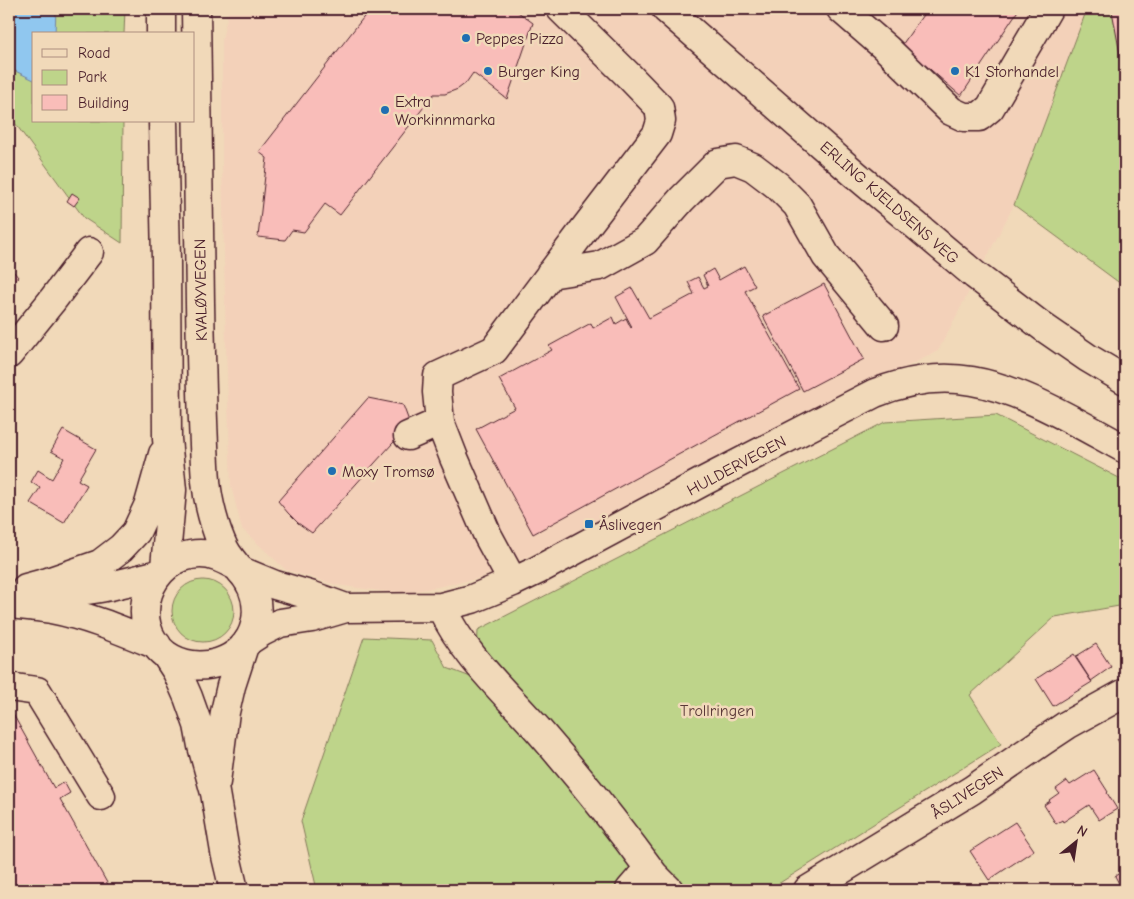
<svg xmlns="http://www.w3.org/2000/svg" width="1134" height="899" font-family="'Comic Neue',sans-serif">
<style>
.built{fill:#f3d1b9}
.green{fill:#bed48a;stroke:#847a5a}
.water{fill:#90c7ef;stroke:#7484a1}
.building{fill:#f9bdb9;stroke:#4a1f2b}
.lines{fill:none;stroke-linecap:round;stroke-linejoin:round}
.minor-casing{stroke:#4a1f2b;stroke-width:31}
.major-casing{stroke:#4a1f2b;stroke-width:31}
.highway-casing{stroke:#4a1f2b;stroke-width:31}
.minor{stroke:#f1d9b9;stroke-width:28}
.major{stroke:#f1d9b9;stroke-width:28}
.highway{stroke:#f1d9b9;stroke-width:28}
.poi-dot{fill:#1f6fb2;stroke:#f1d9b9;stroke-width:2}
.labels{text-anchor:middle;stroke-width:5;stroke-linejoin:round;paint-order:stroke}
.poi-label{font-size:16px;fill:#4a1f2b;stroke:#f1d9b9;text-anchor:start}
.street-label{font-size:16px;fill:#4a1f2b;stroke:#f1d9b9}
.park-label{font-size:16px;fill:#5b3a39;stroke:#f1d9b9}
</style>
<rect width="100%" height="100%" fill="#f1d9b9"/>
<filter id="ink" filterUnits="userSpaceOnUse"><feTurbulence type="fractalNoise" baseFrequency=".02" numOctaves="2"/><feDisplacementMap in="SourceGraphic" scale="10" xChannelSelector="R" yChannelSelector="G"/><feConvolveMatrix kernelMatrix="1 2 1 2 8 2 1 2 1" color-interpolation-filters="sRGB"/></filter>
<g filter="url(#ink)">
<path class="built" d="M 229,9 L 1087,9 L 1014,205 L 938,351 L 538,552 L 481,578 L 402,594 L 337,585 L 286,570 L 242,529 L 231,486 L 226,347 L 222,161 L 222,39 Z"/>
<path class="green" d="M 9,9 L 125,9 L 124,34 L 34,34 L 34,121 L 123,121 L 122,243 L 84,218 L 15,123 L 9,98 Z
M 1087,9 L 1125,9 L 1125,287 L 1014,205 Z
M 996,415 L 1125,481 L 1125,605 L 1055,617 L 970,695 L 1001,744 L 770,889 L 698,890 L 317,890 L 301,821 L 364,637 L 432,640 L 447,668 L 476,679 L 478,630 L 885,422 Z
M172 611a31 31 0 1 1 62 0a31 31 0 1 1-62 0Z"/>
<path class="water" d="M 10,9 L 56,9 L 55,34 L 34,34 L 34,80 L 9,68 L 9,26 Z"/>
<path class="building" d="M 370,9 L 514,9 L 533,23 L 507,99 L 473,73 L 466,83 L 458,89 L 445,94 L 434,94 L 340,215 L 325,204 L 304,232 L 292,230 L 285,240 L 258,237 L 267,158 L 259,152 Z
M 927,9 L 1019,9 L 961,96 L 902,45 Z
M 1125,9 L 1125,69 L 1123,70 L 1112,11 Z
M 72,193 L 80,198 L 74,206 L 67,201 Z
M 9,266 L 18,277 L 9,284 Z
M 744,266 L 755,286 L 745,291 L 799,389 L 533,534 L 476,429 L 515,408 L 499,379 L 552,350 L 549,346 L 591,323 L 593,328 L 613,317 L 616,324 L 626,318 L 631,328 L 632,327 L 616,297 L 632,288 L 649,318 L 694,294 L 688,282 L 698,277 L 704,288 L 708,286 L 703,275 L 713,269 L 719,280 Z
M 824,284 L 864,359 L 803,391 L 763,316 Z
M 368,398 L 403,405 L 410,424 L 312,533 L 298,523 L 288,513 L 278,501 Z
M 63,430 L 96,449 L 78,480 L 87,485 L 64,523 L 30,503 L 40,488 L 31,482 L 38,470 L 52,479 L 64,458 L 51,451 Z
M 1096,644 L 1111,667 L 1091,681 L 1075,657 Z
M 1074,654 L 1092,682 L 1053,706 L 1036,679 Z
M 9,707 L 54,788 L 64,782 L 70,793 L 60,799 L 111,890 L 9,890 Z
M 1125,733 L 1125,752 L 1117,739 Z
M 1094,770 L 1108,792 L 1107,793 L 1117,809 L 1099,820 L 1089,805 L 1063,822 L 1062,820 L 1056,824 L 1044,805 L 1050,801 L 1049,800 L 1059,793 L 1056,789 L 1067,781 L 1070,785 Z
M 1015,822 L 1034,850 L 989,880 L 970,851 Z
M 1125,870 L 1125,890 L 1120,890 L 1122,889 L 1115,876 Z"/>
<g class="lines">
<defs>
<path id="minor" d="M 841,9 L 887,49 L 951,111 L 964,117 L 979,117 L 990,108 L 1048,9
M 550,274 L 600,266 L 645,241 L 682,199 L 718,163 L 736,160 L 753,167 L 778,186 L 797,205 L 826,256 L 884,326
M 9,354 L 51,302 L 89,252
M 408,436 L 440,422
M 241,571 L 275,585 L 313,596 L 346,608
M 513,582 L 488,536 L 454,458 L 440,422 L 437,392 L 438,376 L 494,350 L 585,228 L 657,134 L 661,121 L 659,107 L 629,76 L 561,9
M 441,607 C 464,656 505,692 540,732 C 580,778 618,826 654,875 L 669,890
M 248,641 L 262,632 L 280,623 L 312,618 L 346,608 L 441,607 L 472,599 L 513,582 L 538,570 L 704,481 L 875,393 C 905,381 940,375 972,381 C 1024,390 1079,424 1125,449
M 9,687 L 37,691 L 101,796
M 630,890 L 649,868
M 808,890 L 972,790 L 1043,741 L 1067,725 L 1125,693"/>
<path id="major" d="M 161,9 L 161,34
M 196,9 C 197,107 198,205 200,303 C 201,362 202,422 206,481 C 208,503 215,529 224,548 C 228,556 234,563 240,570 C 254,585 260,605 255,625 C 246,663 197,677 166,655 C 125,624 148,555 200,554 C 213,554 223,559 234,565
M 163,121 L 166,260 L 167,439 L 172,490 L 165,567
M 26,588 L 48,582 L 100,564 L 121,548 L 136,532 L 149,504 L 163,454
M 49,590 C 86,595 123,583 158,574
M 9,604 C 23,605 37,607 51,609 C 88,616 123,631 157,645
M 166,655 L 177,672 L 188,697 L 198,725 L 202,746 L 215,793 L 225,852 L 234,890
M 216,782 L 225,712 L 231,686 L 244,646"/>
<path id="highway" d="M 666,9 L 856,175 L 975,275 L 1043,327 L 1088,358 L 1125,380"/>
</defs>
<use href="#minor" class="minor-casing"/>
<use href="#major" class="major-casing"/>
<use href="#highway" class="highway-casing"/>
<use href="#minor" class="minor"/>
<use href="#major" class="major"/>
<use href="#highway" class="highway"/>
</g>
</g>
<g class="poi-dot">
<circle cx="466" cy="38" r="5"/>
<circle cx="488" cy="71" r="5"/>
<circle cx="955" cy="71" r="5"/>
<circle cx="385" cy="110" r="5"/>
<circle cx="332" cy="471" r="5"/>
<rect x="584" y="519" width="10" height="10" rx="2.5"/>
</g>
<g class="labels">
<g class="poi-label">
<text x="476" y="44">Peppes Pizza</text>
<text x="498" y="77">Burger King</text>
<text x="965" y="77">K1 Storhandel</text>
<text x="395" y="107">Extra<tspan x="395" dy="18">Workinnmarka</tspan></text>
<text x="342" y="477">Moxy Tromsø</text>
<text x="599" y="530">Åslivegen</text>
</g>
<g class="street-label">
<text transform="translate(890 202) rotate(41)" y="6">ERLING KJELDSENS VEG</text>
<text transform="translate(200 290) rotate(-91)" y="6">KVALØYVEGEN</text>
<text transform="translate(736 465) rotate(-28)" y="6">HULDERVEGEN</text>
<text transform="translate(967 792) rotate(-33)" y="6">ÅSLIVEGEN</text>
</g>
<g class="park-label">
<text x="717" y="716">Trollringen</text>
</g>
</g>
<rect width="1134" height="899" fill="none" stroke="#f1d9b9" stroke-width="30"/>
<rect x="15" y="15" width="1104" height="869" fill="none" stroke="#4a1f2b" stroke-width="2" filter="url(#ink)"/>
<rect x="32" y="32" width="162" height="90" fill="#f1d9b9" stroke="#ae8f80"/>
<rect x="42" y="49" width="25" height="8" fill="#f1d9b9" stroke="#ae8f80"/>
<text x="78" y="58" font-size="15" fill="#4a1f2b">Road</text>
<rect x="42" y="70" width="25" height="15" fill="#bed48a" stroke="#ae8f80"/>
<text x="78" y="82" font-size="15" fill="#4a1f2b">Park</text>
<rect x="42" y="95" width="25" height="15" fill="#f9bdb9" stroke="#ae8f80"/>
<text x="78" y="108" font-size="15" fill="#4a1f2b">Building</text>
<g transform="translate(1076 842) rotate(30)" stroke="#f1d9b9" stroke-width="4" paint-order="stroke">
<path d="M0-4L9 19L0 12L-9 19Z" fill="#4a1f2b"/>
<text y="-8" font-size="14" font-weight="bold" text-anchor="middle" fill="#4a1f2b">N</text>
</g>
</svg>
